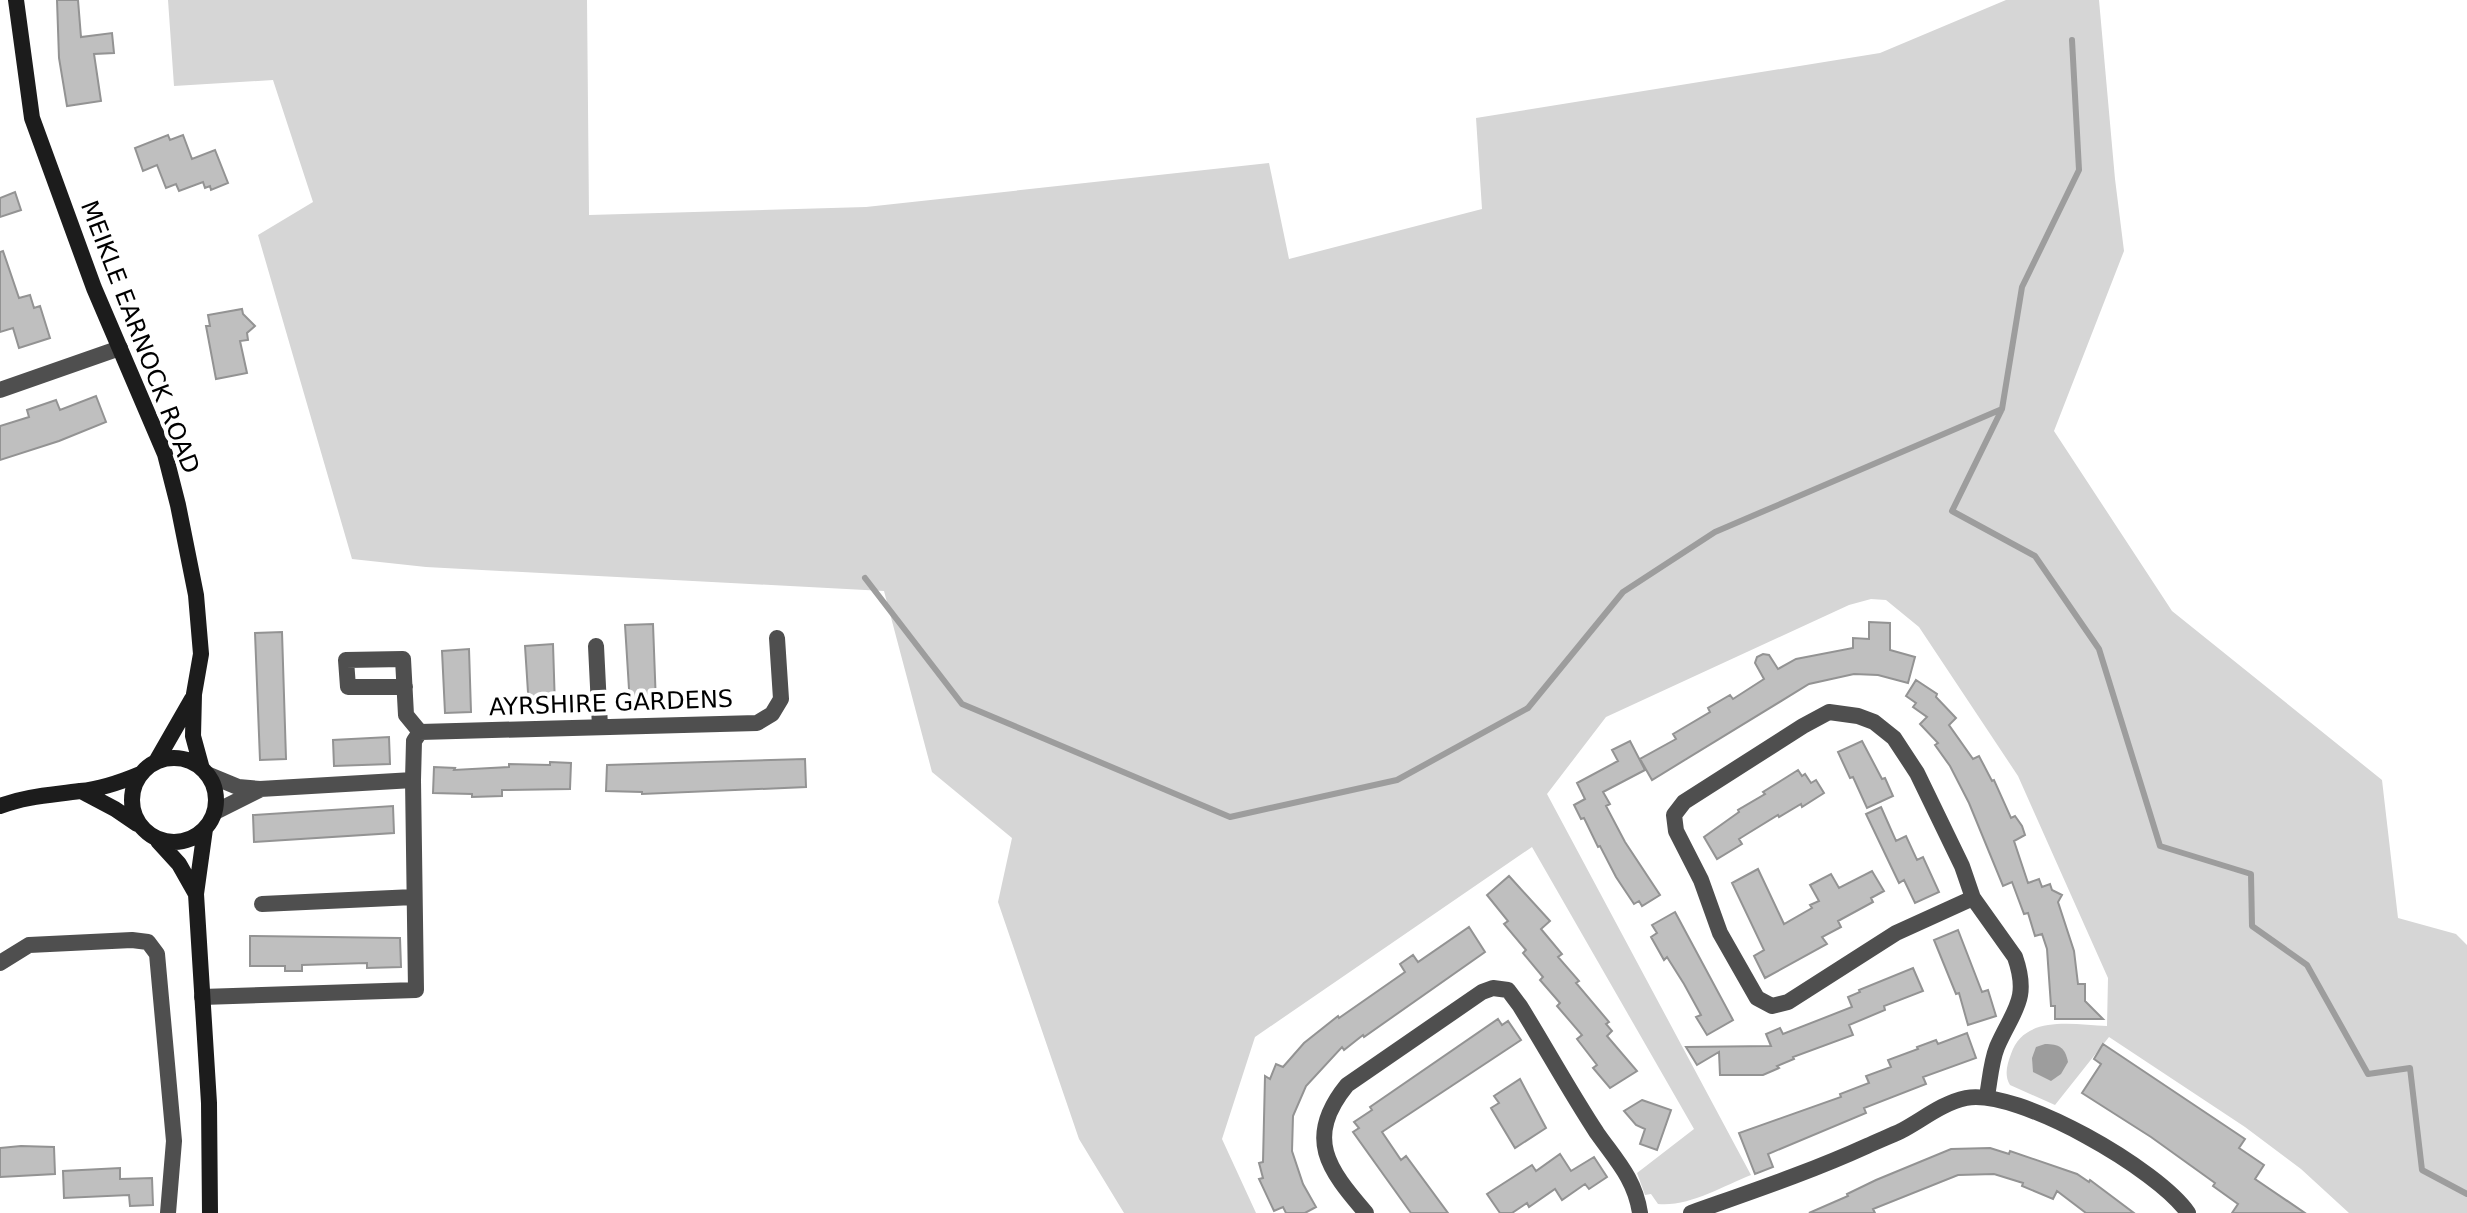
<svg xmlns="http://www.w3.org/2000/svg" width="2467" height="1213" font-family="'DejaVu Sans',sans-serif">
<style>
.green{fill:#d6d6d6}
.water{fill:#9d9d9d}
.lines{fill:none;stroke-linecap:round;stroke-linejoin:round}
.stream{stroke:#9d9d9d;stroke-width:6}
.building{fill:#bfbfbf;stroke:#939393;stroke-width:2}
.street{stroke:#4f4f4f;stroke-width:16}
.secondary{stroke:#1c1c1c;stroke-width:16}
.labels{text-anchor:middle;stroke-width:8;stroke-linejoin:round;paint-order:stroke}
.street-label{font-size:24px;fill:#000;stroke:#fff}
</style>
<rect width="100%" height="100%" fill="#fff"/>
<path class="green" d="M 168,0 L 587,0 L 589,215 L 866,207 L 1269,163 L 1289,259 L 1482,209 L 1476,118 L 1880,53 L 2006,0 L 2099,0 L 2115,179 L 2124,251 L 2054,431 L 2172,611 L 2382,780 L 2398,918 L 2456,934 L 2467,945 L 2467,1213 L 2349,1213 L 2301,1169 L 2245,1127 L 2109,1037 L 2055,1105 L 2010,1085 C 2004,1075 2007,1065 2011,1054 C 2024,1014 2074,1025 2107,1026 L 2108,978 L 2018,776 L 1919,627 L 1886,600 L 1871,599 L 1849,605 L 1606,717 L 1547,794 L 1751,1175 C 1723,1186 1689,1207 1658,1204 L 1651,1194 L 1645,1195 L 1637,1173 L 1694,1129 L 1532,847 L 1255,1037 L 1222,1139 L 1256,1213 L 1124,1213 L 1079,1139 L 998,902 L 1012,838 L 932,772 L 884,591 L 426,567 L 352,559 L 258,235 L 313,202 L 273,80 L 174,86 Z"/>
<path class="water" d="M 2045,1044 C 2059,1044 2065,1047 2068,1062 L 2061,1074 L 2051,1081 L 2033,1072 L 2032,1058 L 2036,1047 Z"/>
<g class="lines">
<path class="stream" d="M 2002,409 L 2022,287 L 2079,170 L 2072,40
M 865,578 L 962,704 L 1230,817 L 1397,780 L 1528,708 L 1623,592 L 1715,532 L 2002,409 L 1952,511 L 2035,556 L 2099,649 L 2160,846 L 2251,874 L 2252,926 L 2307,965 L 2368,1074 L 2410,1068 L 2422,1170 L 2467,1194"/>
</g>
<path class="building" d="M 57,0 L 78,0 L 81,37 L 112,33 L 114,53 L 94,54 L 101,101 L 67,106 L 59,58 Z
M 168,135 L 170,140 L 183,135 L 192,159 L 215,150 L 228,183 L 211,190 L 210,186 L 205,188 L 203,182 L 179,191 L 176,184 L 166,188 L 157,165 L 143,171 L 135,148 Z
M 15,192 L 21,210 L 0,217 L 0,198 Z
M 3,251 L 19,298 L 30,295 L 34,308 L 40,306 L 50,338 L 19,348 L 13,328 L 0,332 L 0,252 Z
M 242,309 L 243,314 L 255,326 L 247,333 L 248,340 L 240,341 L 247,373 L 216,379 L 206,326 L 210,326 L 208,315 Z
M 96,396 L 106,422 L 59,441 L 0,460 L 0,426 L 29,417 L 27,410 L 56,400 L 60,410 Z
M 1869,622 L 1890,623 L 1890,650 L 1915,657 L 1908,683 L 1878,675 L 1854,674 L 1809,684 L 1652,780 L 1640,759 L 1676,739 L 1673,734 L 1710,712 L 1708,708 L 1730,695 L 1733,699 L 1764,679 L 1755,663 L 1757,657 L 1763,654 L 1769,655 L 1778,669 L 1796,659 L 1853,648 L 1853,638 L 1869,639 Z
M 653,624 L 656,704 L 630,705 L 625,625 Z
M 282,632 L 286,759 L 260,760 L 255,633 Z
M 553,644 L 555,707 L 529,708 L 525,646 Z
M 469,649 L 471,712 L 445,713 L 442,651 Z
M 1916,680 L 1937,694 L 1936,697 L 1956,718 L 1949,725 L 1973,759 L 1979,756 L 1992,781 L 1994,780 L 2011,818 L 2015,816 L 2022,826 L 2025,835 L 2014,841 L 2028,883 L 2039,879 L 2042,887 L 2050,884 L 2052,890 L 2062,895 L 2058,902 L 2074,951 L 2078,984 L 2085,984 L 2085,1001 L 2103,1019 L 2055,1019 L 2055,1006 L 2051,1006 L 2047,949 L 2042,934 L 2035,936 L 2028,913 L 2024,914 L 2012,882 L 2003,886 L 1969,803 L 1950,766 L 1935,745 L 1938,743 L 1920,724 L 1927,717 L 1913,707 L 1916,703 L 1906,696 Z
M 389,737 L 390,764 L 334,766 L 333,740 Z
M 1630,741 L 1645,770 L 1603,792 L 1610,804 L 1606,806 L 1625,842 L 1660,895 L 1642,906 L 1639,901 L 1634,904 L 1616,877 L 1600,846 L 1598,847 L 1584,818 L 1581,819 L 1574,805 L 1585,799 L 1577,783 L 1618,761 L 1612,750 Z
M 1862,741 L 1882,779 L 1885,778 L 1893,796 L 1867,808 L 1853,777 L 1850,778 L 1838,752 Z
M 805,759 L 806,787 L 642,794 L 642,792 L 606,791 L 607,765 Z
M 550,762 L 571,763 L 570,789 L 502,790 L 502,796 L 472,797 L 472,794 L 433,793 L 434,767 L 455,768 L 454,770 L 509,767 L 509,764 L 550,765 Z
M 1798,770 L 1802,776 L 1805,774 L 1811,783 L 1816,780 L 1824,793 L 1802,807 L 1801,804 L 1779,817 L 1778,815 L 1747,834 L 1739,839 L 1742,844 L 1717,859 L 1704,837 L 1739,812 L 1738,810 L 1765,794 L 1763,792 Z
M 393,806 L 394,833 L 254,842 L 253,815 Z
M 1881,807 L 1896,841 L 1906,836 L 1917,860 L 1923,857 L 1939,892 L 1915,903 L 1904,880 L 1899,883 L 1866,814 Z
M 1758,869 L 1784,924 L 1812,908 L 1810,905 L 1819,901 L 1810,885 L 1831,874 L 1839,888 L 1872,871 L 1884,891 L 1871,898 L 1873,902 L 1838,921 L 1841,927 L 1822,937 L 1827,944 L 1765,978 L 1754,956 L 1764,950 L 1732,883 Z
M 1509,876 L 1550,921 L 1541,929 L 1562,954 L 1558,957 L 1579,981 L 1576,983 L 1609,1022 L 1606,1024 L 1612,1031 L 1607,1036 L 1637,1071 L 1610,1088 L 1593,1068 L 1597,1065 L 1577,1039 L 1582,1035 L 1557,1006 L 1560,1003 L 1540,980 L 1543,977 L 1523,953 L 1526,950 L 1504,924 L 1508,921 L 1487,895 Z
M 1675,912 L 1733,1020 L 1707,1035 L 1696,1017 L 1701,1015 L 1684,984 L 1667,957 L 1664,960 L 1651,937 L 1657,933 L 1652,925 Z
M 1469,927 L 1485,952 L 1364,1037 L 1363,1035 L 1344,1050 L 1342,1047 L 1306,1086 L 1293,1116 L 1292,1151 L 1303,1184 L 1316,1207 L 1305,1213 L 1286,1213 L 1283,1207 L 1274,1211 L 1259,1179 L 1263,1178 L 1259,1163 L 1263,1162 L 1265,1076 L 1270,1079 L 1276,1064 L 1283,1067 L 1304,1043 L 1338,1016 L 1339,1018 L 1405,972 L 1400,964 L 1413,955 L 1418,962 Z
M 1958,930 L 1982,992 L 1988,990 L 1996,1016 L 1968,1025 L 1959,993 L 1956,994 L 1934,940 Z
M 250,936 L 400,938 L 401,967 L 367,968 L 367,963 L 302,965 L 302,971 L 285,971 L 285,966 L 250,966 Z
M 1913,968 L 1923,991 L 1884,1006 L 1885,1010 L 1849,1025 L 1853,1035 L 1793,1057 L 1794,1059 L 1777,1066 L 1779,1068 L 1763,1075 L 1720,1075 L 1719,1052 L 1697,1065 L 1686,1047 L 1771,1046 L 1766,1034 L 1780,1028 L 1783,1034 L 1852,1007 L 1848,997 L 1860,992 L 1859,990 Z
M 1498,1019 L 1502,1025 L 1508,1021 L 1521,1040 L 1382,1132 L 1401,1160 L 1406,1156 L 1448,1213 L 1411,1213 L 1353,1132 L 1359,1128 L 1354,1122 L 1372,1110 L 1370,1107 Z
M 1967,1033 L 1976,1058 L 1923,1077 L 1926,1084 L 1864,1108 L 1866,1113 L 1768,1154 L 1773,1167 L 1755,1174 L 1739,1133 L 1841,1097 L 1840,1094 L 1869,1083 L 1866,1076 L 1891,1067 L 1888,1060 L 1918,1049 L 1917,1047 L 1936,1040 L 1938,1044 Z
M 2103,1044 L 2245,1139 L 2239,1148 L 2264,1165 L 2255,1179 L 2305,1213 L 2232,1213 L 2238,1204 L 2213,1186 L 2215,1183 L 2151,1137 L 2082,1093 L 2101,1064 L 2094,1059 Z
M 1520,1079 L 1546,1128 L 1515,1148 L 1491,1108 L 1499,1103 L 1494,1096 Z
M 1642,1100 L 1671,1110 L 1657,1150 L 1640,1144 L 1645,1129 L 1636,1125 L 1624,1111 Z
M 21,1146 L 54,1147 L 55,1174 L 0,1177 L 0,1148 Z
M 1990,1148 L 2009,1154 L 2010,1151 L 2077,1174 L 2089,1182 L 2090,1180 L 2134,1213 L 2086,1213 L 2057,1191 L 2053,1199 L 2022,1186 L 2023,1183 L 1994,1174 L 1958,1175 L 1873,1209 L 1875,1213 L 1809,1213 L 1848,1196 L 1847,1194 L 1876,1180 L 1951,1149 Z
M 1560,1154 L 1571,1171 L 1594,1157 L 1607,1177 L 1589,1189 L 1585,1184 L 1562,1200 L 1555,1189 L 1529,1207 L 1527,1203 L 1512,1213 L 1500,1213 L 1487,1194 L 1532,1165 L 1536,1171 Z
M 120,1168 L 120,1179 L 152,1178 L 153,1205 L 130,1206 L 129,1195 L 64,1198 L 63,1171 Z"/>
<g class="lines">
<path class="street" d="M 0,390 L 120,348
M 596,646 L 600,727
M 405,687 L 348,687 L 346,660 L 403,659 L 406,715 L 420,732
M 209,775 L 238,787 L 260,789 L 413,780
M 215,812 L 259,790
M 1973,898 L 1896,933 L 1788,1002 L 1772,1006 L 1757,998 L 1720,933 L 1701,880 L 1676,831 L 1674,815 L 1684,802 L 1803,726 L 1829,712 L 1858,716 L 1874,722 L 1894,738 L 1917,773 L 1962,866 L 1973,898 L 2015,957 C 2030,1000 2013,1010 1997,1047 C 1991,1062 1990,1080 1987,1096
M 262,904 L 414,897
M 0,963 L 29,945 L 132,940 L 148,942 L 157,954 L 174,1141 L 168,1213
M 202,997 L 416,990 L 413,780 L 414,741 L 420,732 L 757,723 L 772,714 L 781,699 L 777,638
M 1366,1213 C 1328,1169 1304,1138 1347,1085 L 1482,992 L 1493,988 L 1508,990 L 1520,1006 C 1546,1048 1570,1092 1597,1133 C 1616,1160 1635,1179 1640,1213
M 1691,1213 C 1750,1192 1810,1172 1867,1146 C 1878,1141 1890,1136 1901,1131 C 1922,1120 1942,1103 1966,1098 C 2018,1088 2159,1170 2188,1213"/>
<path class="secondary" d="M 16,0 L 32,118 L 94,288 L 165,454 L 178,505 L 196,595 L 201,654 L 194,694 L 193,736 L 202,769
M132 800a42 42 0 1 1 84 0a42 42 0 1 1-84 0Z
M 157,760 L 192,699
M 81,791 L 115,809 L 137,824
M 0,806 C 26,796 52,795 80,791 C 101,789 121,782 140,774
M 205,829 L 196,894 L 209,1103 L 210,1213
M 158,841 L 179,864 L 196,894"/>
</g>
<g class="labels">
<g class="street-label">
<text transform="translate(140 337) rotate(69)" y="8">MEIKLE EARNOCK ROAD</text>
<text transform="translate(611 703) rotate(-2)" y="8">AYRSHIRE GARDENS</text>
</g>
</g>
</svg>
